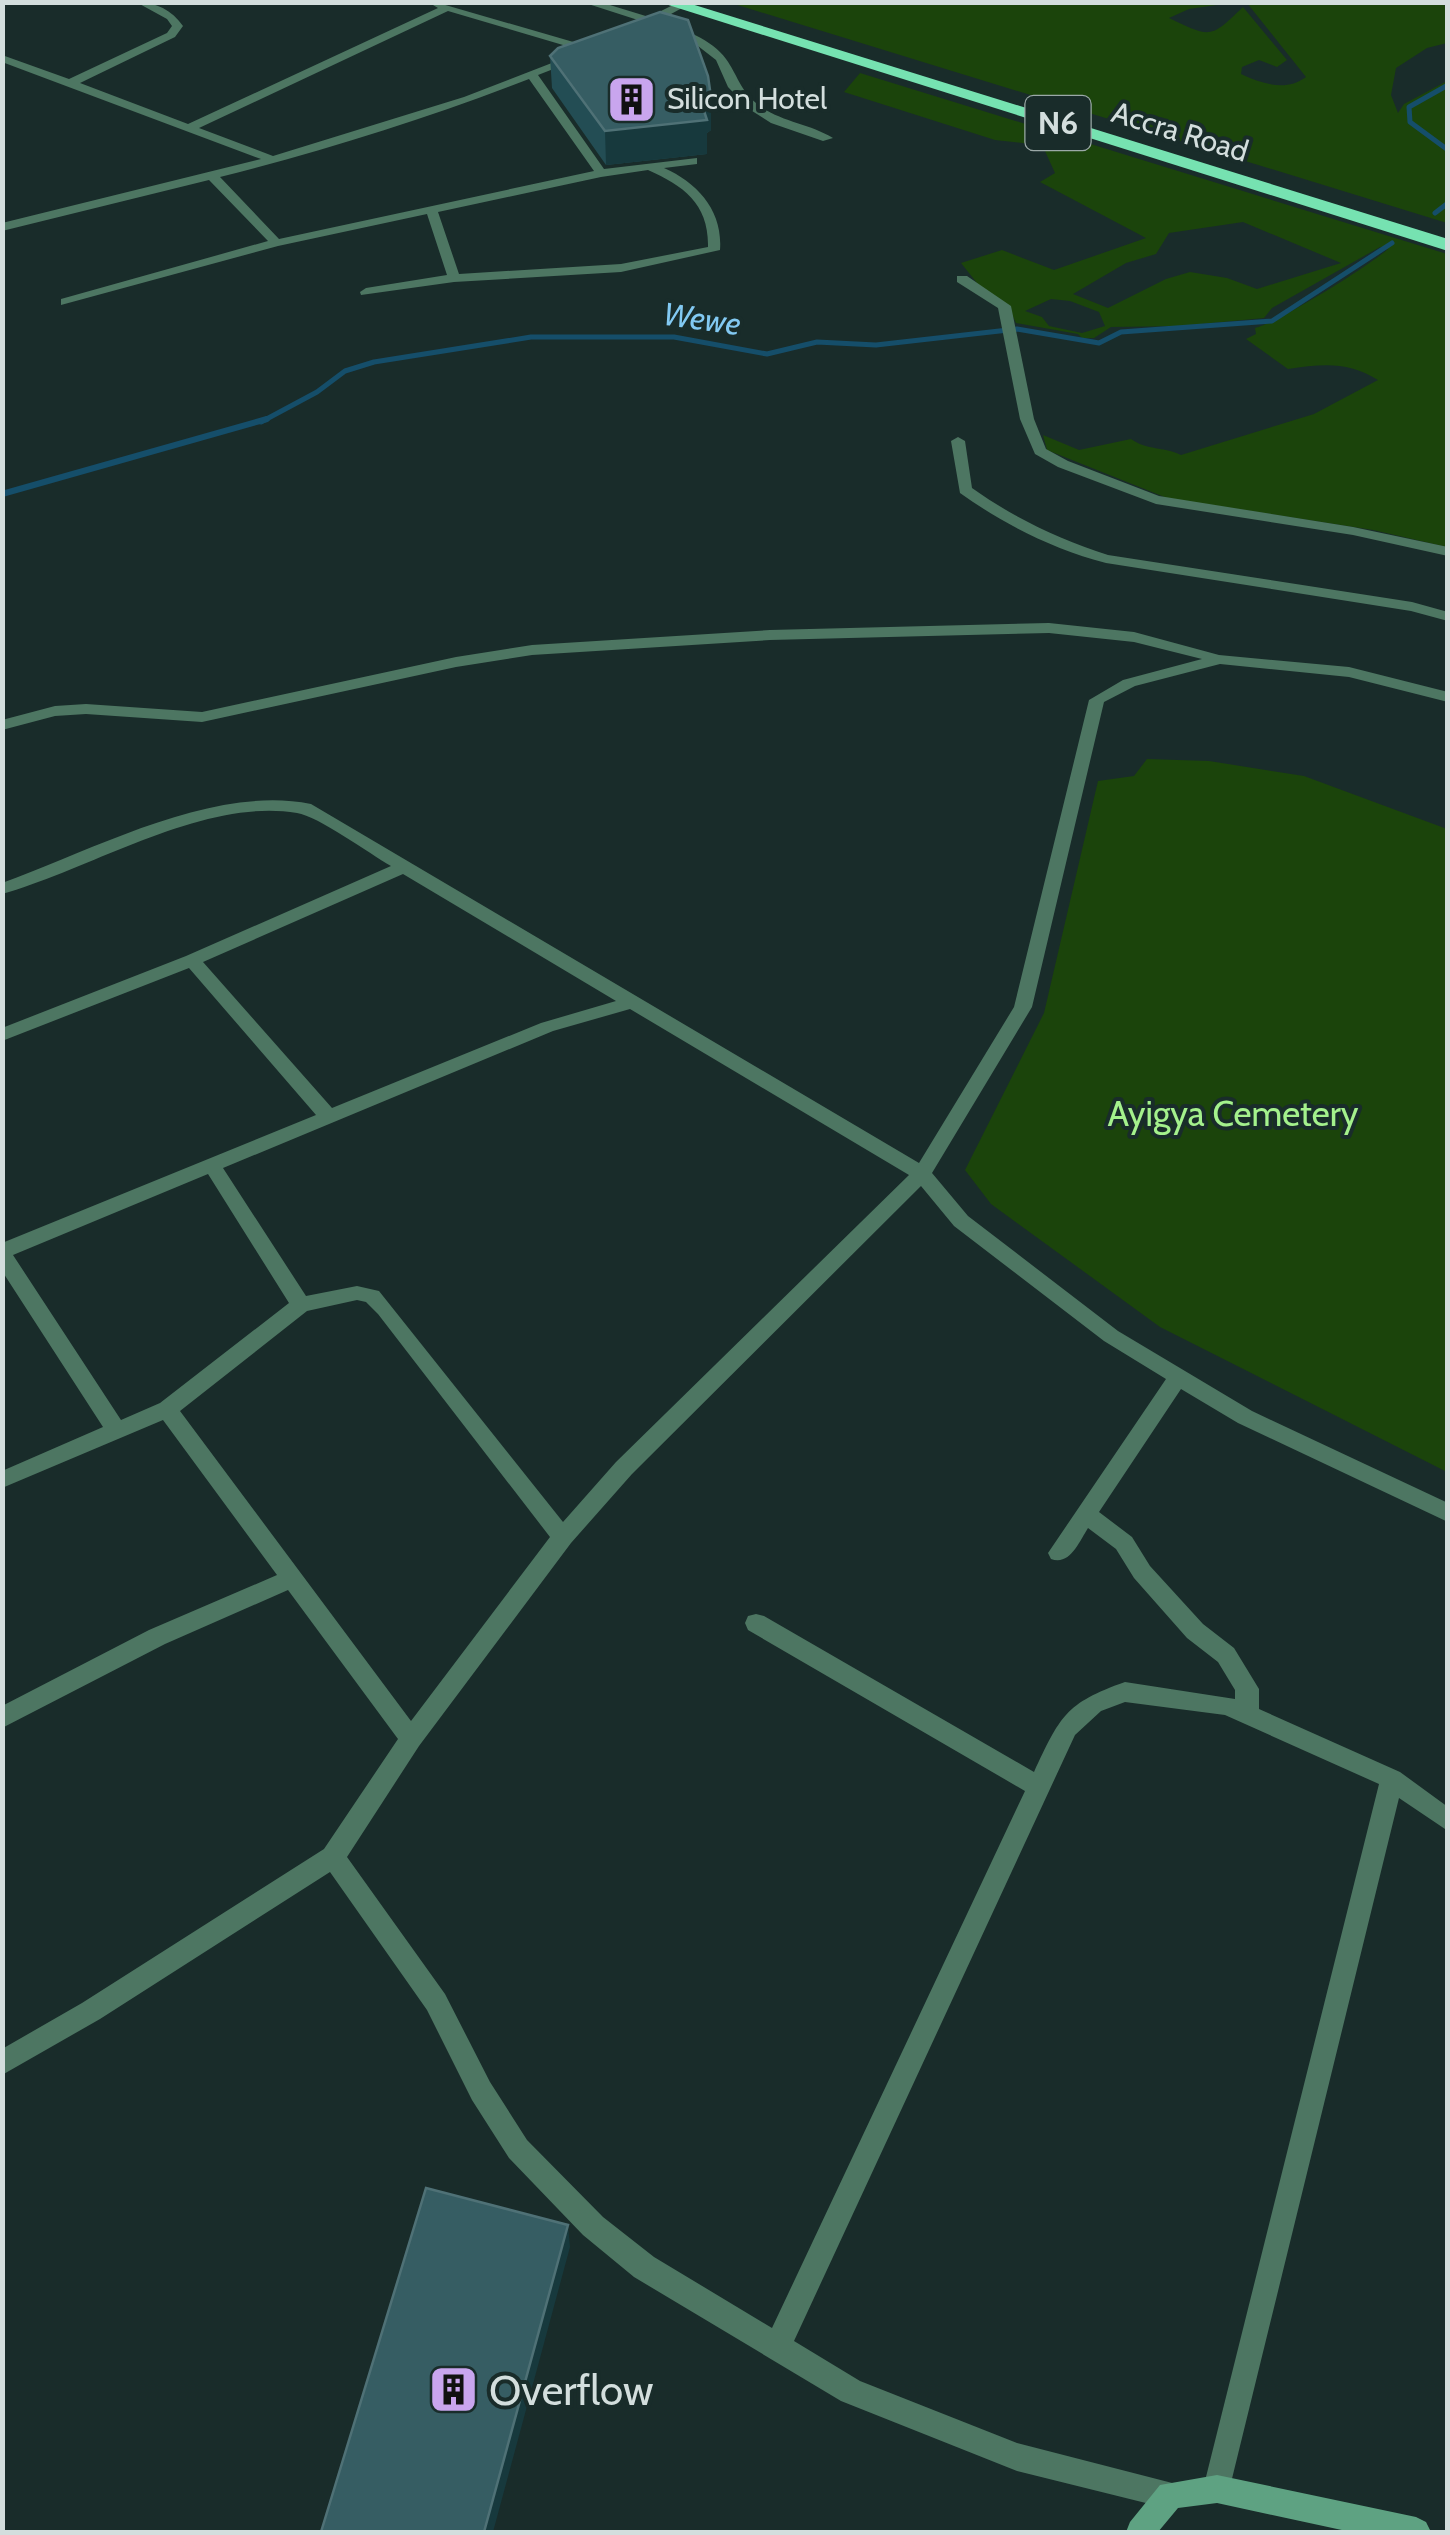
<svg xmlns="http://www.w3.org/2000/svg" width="1450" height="2535" font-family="Cabin,sans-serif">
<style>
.green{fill:#1b440b;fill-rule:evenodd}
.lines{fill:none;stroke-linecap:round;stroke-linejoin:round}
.stream-far1{stroke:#154e6a;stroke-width:5}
.stream{stroke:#154e6a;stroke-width:6}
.street{fill:#4d7662;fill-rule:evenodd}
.secondary{fill:#5ea282;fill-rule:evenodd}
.highway{fill:#76e2b1;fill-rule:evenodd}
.wall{fill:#234d54}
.shaded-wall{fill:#17393d}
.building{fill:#365d63;stroke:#4f7176;stroke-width:2.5}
.labels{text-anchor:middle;stroke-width:8;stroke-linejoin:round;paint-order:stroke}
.far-poi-label{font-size:30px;fill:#d3dedd;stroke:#192c2a;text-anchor:start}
.far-street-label{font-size:30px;fill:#d3dedd;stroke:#192c2a}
.shield{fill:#192c2a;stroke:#9ba9a7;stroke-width:2.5}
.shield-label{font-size:32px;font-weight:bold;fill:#d3dedd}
.far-water-label{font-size:32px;font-style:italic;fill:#82c9f2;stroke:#192c2a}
.park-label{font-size:35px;fill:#a4f18c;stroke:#192c2a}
.near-poi-label{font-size:42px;fill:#d3dedd;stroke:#192c2a;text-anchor:start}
</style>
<rect width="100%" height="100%" fill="#192c2a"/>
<path class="green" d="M 731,3 L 1231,3 L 1189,9 L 1169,18 C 1211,38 1210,39 1243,7 L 1287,60 L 1277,67 L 1259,60 L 1242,67 L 1241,74 C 1263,84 1286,92 1306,77 L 1247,3 L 1442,3 L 1447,8 L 1447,43 L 1427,48 L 1396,68 L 1391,95 L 1398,113 L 1404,104 L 1447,81 L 1447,223 Z
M 860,73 L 1447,254 L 1447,547 L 1373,530 L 1167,498 L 1047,450 L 1043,435 L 1079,450 L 1131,439 C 1148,451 1163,446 1181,455 L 1314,414 L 1378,380 C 1348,361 1322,364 1288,369 L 1246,339 L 1256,334 L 1255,328 C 1279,322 1369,266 1388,249 L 1380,247 L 1272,308 L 1264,318 L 1180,326 L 1111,327 L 1094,338 L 1082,338 L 1078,334 L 1016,323 L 1009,308 L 981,288 L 961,263 L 1002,250 L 1054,270 L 1146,238 L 1040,182 L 1055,173 L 1045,151 L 1031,144 L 995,140 L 844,92 ZM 1243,222 L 1341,263 L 1257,289 L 1227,278 L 1190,272 L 1166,279 L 1108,308 L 1073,294 L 1126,263 L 1156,254 L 1169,233 ZM 1051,299 L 1070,301 L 1099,312 L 1105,326 L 1082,333 L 1049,326 L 1042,317 L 1025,311 Z
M 1147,759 L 1209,761 L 1304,776 L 1447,829 L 1447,1472 L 1160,1327 L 991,1204 L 965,1170 L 1044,1013 L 1098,781 L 1134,776 Z"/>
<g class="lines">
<path class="stream-far1" d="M 1448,85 L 1409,107 L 1410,122 L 1448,150
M 1435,213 L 1448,203
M 261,422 L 317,392 L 345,371 L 374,362 L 531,337 L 674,337 L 767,354 L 817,342 L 876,345 L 1017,329 L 1099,343 L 1121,332 L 1272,321 L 1392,243"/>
<path class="stream" d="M 2,494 L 267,419"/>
<path class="street" d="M 136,2 C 156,2 172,10 183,26 L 175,37 L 80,83 L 188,124 L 438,8 L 433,5 L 435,2 L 594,48 L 596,50 L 590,53 L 448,11 L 199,128 L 273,156 L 464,97 L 575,54 L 581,57 L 579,59 L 538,75 L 604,169 L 697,158 L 697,164 L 664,168 C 698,183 723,211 720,250 L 621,272 L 454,282 L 361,295 L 360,292 L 366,288 L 447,275 L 427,214 L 278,246 L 61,305 L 61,299 L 268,241 L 209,180 L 2,231 L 2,223 L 261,159 L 2,62 L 2,55 L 69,79 L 167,33 L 172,26 L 167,19 ZM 529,79 L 594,171 L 279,239 L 220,177 C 324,151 429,118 529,79 ZM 648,170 C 684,186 709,204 708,247 L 621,264 L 459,274 L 438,212 L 601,177 Z
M 582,2 L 600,2 L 649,17 L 679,2 L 693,2 L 660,20 C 682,29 712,39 726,59 C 737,74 740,90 756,103 C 779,122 809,123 833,138 L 823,141 L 771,123 L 749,109 L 728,87 L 716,60 L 698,46 L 651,25 L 638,27 L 641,21 Z
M 957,276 L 967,276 L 1011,306 L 1034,419 L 1046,449 L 1068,461 L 1159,496 L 1353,527 L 1448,547 L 1448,556 L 1353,535 L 1156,504 L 1058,467 L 1035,454 L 1020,419 L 998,308 L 957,282 Z
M 958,437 L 965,441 L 972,488 C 1014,518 1059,539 1108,555 L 1412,602 L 1448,612 L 1448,621 L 1411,611 L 1106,563 C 1053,549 1005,525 960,493 L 951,441 Z
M 1049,623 L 1134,632 L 1219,655 L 1349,667 L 1448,692 L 1448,702 L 1349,677 L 1220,664 L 1135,686 L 1104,702 L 1032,1007 L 932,1173 L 968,1216 L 1118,1331 L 1252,1411 L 1448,1503 L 1448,1522 L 1238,1423 L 1181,1389 L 1099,1512 L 1132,1537 L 1150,1566 L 1203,1624 L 1234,1648 L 1259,1689 L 1259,1709 L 1400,1772 L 1448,1807 L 1448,1831 L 1399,1798 L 1227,2499 L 1217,2503 L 1207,2499 L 1203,2489 L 1379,1784 L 1225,1715 L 1125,1702 L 1101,1711 L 1075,1735 L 794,2341 L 860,2381 L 1017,2443 L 1180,2485 L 1184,2495 L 1180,2505 L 1170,2509 L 1017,2471 L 841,2401 L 634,2277 L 583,2235 L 509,2158 L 472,2100 L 427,2010 L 330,1872 L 100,2019 L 2,2075 L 2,2049 L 82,2003 L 324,1849 L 398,1739 L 288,1590 L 165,1644 L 2,1728 L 2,1706 L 149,1630 L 277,1575 L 163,1420 L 2,1488 L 2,1471 L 103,1427 L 2,1271 L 2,1243 L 316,1115 L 189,968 L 2,1041 L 2,1028 L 186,956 L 391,866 C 370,854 318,816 297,813 C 204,797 91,869 2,894 L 2,883 C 93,850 213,784 311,804 L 919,1163 L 1014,1007 L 1089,700 L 1123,680 L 1202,659 L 1134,642 L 1049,633 L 770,640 L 532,655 L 456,667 L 202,722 L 86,714 L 55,716 L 2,730 L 2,720 L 55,706 L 86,704 L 202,712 L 456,657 L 532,645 L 770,630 ZM 403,874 L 616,1001 L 541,1023 L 332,1108 L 203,962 ZM 630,1009 L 909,1175 L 616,1462 L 563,1522 L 379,1291 L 357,1286 L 306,1296 L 223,1168 L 553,1031 ZM 208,1174 L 289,1303 L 160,1403 L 121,1420 L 13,1255 ZM 921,1186 L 954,1226 L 1104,1341 L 1166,1379 L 1048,1553 L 1051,1559 C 1070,1566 1079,1542 1088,1528 L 1116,1549 L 1134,1578 L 1187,1638 L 1218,1662 L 1235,1690 L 1235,1699 L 1125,1682 C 1065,1703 1060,1717 1034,1772 L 764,1616 L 756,1614 L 748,1616 L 745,1623 L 748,1630 L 1025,1791 L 772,2328 L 654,2257 L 603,2217 L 527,2140 L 490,2082 L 445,1994 L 347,1857 L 419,1746 L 571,1543 L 632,1474 ZM 357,1300 L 366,1302 L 378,1314 L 550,1537 L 411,1721 L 180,1411 L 307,1311 Z"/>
<path class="secondary" d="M 1217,2475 L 1416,2517 L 1426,2522 L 1431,2532 L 1351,2532 L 1217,2503 L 1178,2508 L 1158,2532 L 1126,2532 L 1130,2522 L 1160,2485 Z"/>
<path class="highway" d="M 659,2 L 685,2 L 1448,239 L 1448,251 Z"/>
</g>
<path class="wall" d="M 550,56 L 711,130 L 707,133 L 707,154 L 606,165 L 552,88 Z"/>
<path class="shaded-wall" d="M 711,97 L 711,130 L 707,133 L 707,154 L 606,165 L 605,131 L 702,105 Z
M 568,2225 L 570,2247 L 493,2532 L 484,2532 Z"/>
<path class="building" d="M 660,12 L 688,20 L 708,76 L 711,97 L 702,105 L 707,120 L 605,131 L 550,56 L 558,48 Z
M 426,2188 L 568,2225 L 484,2532 L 321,2532 Z"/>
<defs>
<symbol id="building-square" viewBox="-11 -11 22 22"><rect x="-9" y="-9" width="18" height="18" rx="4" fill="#c9a5ee" stroke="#192c2a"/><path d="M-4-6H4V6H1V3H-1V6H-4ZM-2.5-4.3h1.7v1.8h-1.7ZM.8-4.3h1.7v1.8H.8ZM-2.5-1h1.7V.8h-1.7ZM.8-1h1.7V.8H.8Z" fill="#111"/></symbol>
</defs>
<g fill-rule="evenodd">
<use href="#building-square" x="604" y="72" width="55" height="55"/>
<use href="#building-square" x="426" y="2362" width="55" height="55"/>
</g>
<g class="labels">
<g class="far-poi-label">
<text x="667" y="109">Silicon Hotel</text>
</g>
<g class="far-street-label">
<text transform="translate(1180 132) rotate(17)" y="10">Accra Road</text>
</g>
<rect class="shield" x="1025.5" y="96" width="65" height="54" rx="8"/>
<g class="shield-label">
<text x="1058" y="134">N6</text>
</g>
<g class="far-water-label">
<text transform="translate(702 319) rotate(8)" y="11">Wewe</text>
</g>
<g class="park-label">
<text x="1233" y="1126">Ayigya Cemetery</text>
</g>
<g class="near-poi-label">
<text x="489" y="2405">Overflow</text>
</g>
</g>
<rect width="1450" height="2535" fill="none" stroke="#d3dedd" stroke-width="10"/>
</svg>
